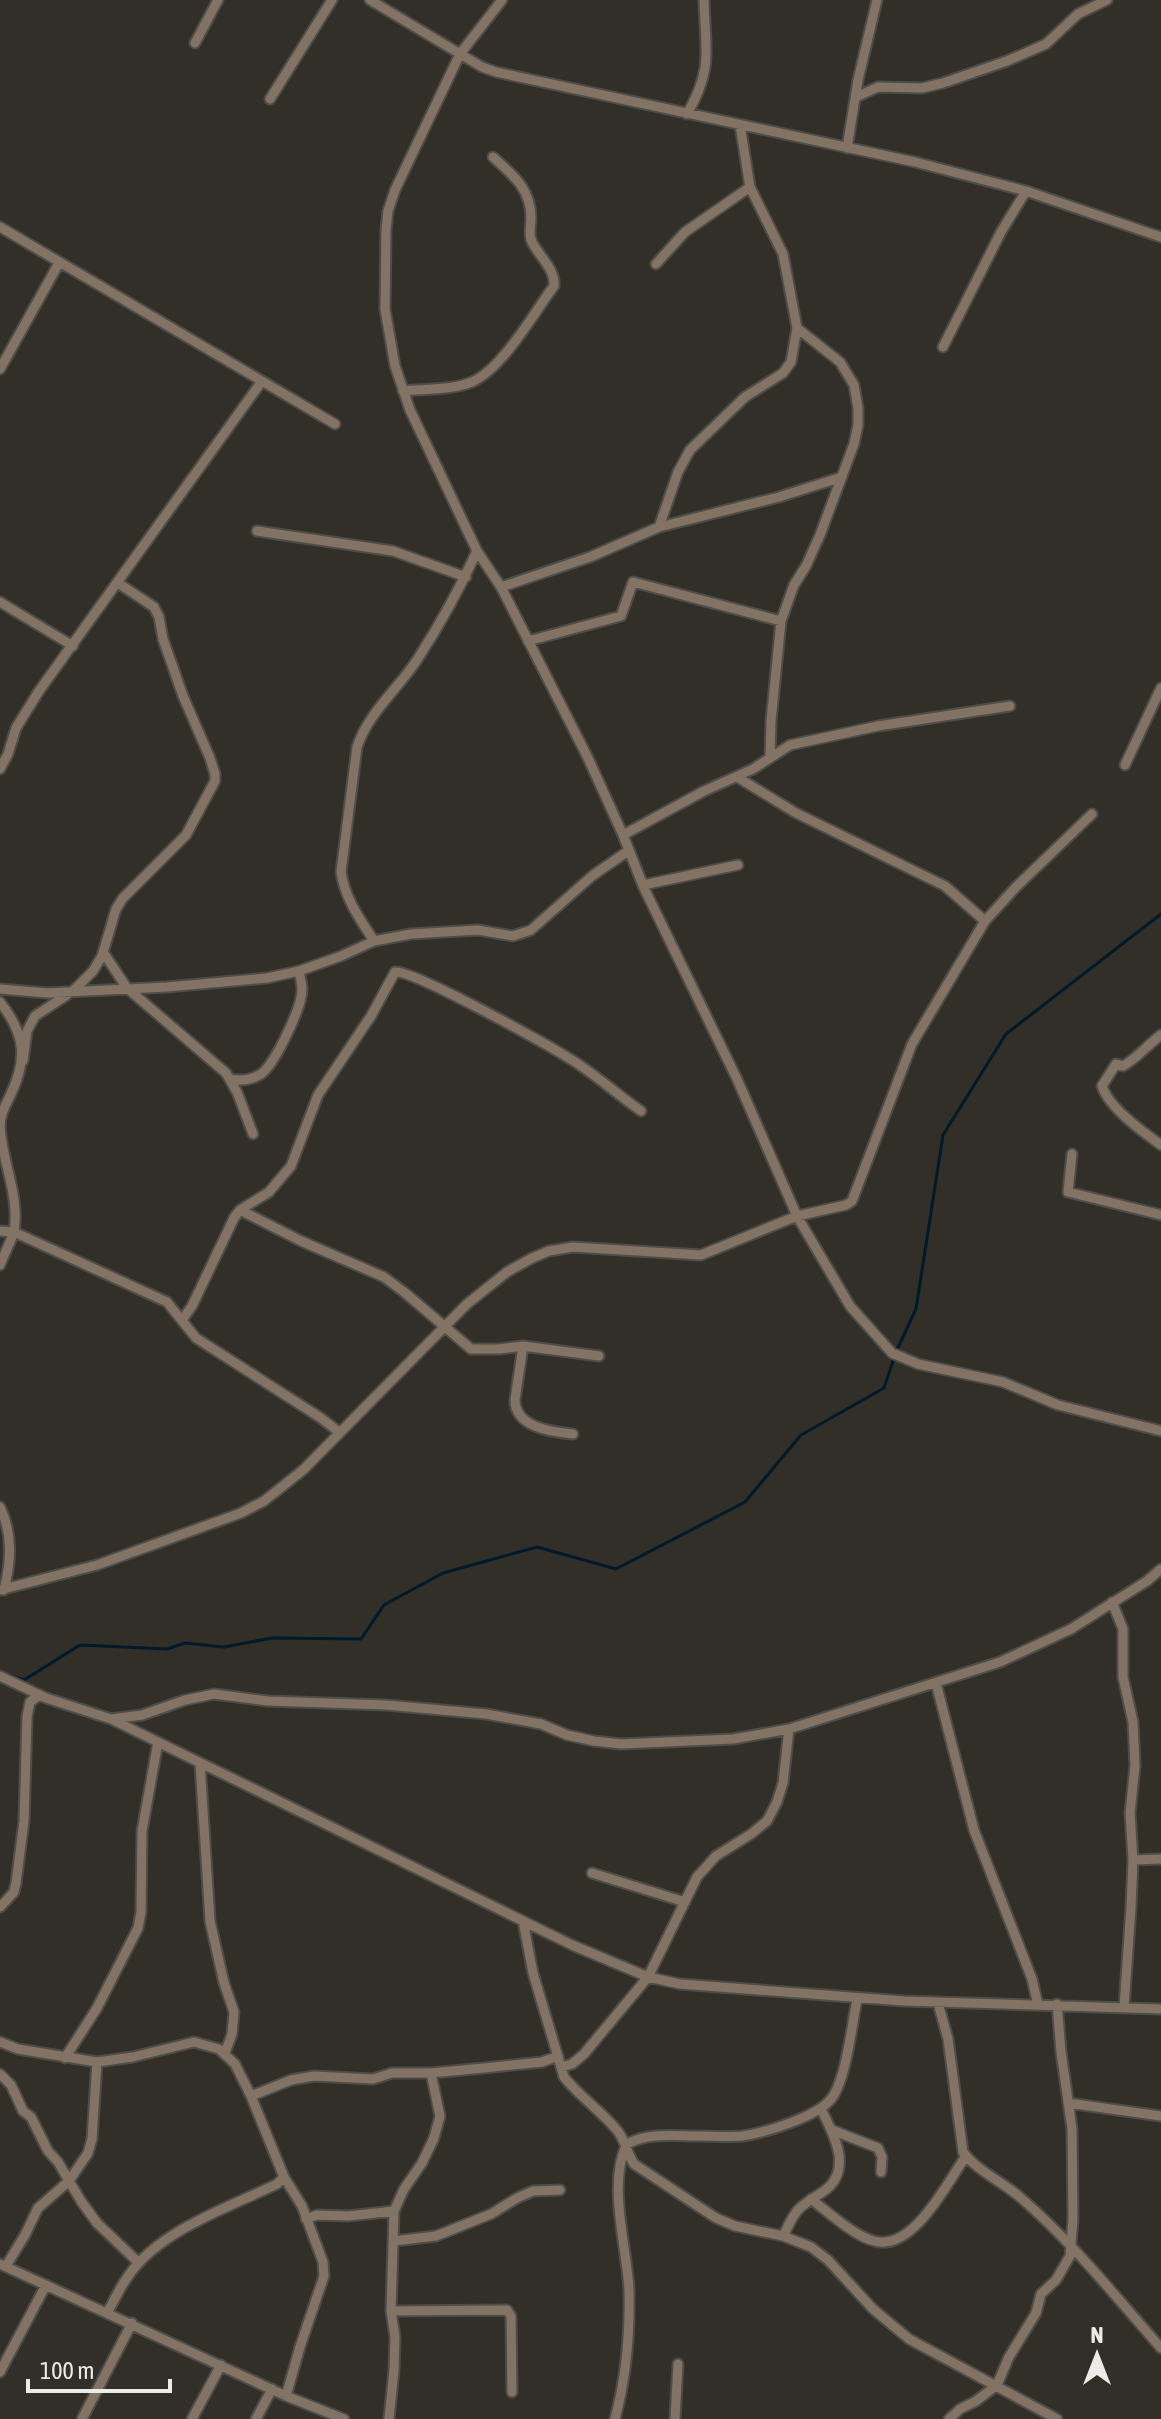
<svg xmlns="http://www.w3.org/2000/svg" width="1161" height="2419" font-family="'Asap Condensed',sans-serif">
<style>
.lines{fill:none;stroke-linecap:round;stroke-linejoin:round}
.stream{stroke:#001a2b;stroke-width:3}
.street-casing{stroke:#4f4d47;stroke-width:13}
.street{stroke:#827365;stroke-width:9}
</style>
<rect width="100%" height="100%" fill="#312f28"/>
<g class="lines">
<path class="stream" d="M 0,1672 L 24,1680 L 80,1645 L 167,1649 L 185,1643 L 224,1647 L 272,1638 L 361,1639 L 384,1605 L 443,1573 L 537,1547 L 616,1569 L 745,1502 L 801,1435 L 884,1388 L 896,1352 L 916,1309 L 943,1135 L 1006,1034 L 1161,914"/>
<defs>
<path id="street" d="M 370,0 L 482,67 L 496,72 L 915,162 L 1026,191 L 1161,237
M 502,0 L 460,54 L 395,190 L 388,211 L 386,230 L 385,309 L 395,366 L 410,410 L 477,551 L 501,587 L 588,758 L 623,835 L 644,888 L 737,1079 L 797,1216 L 850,1306 L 892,1353 L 918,1364 L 1003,1382 L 1058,1405 L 1161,1431
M 195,43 L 218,0
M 856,97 L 878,87 L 922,88 L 943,83 L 1007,61 L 1046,44 L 1078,14 L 1107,0
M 270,99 L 332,0
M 687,114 C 714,67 705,50 704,0
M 847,148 L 858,80 L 877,0
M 0,227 L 335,424
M 656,264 L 685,232 L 750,187
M 943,347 L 1001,232 L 1026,191
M 0,369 L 59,263
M 403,391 C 425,389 452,390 472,382 C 503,368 533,314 554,286 C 556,270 539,256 532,242 C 528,234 531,226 531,218 C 531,189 513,175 493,157
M 659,527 L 678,472 L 690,450 L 745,397 L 783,373 L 791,362 L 797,328 L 783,254 L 750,187 L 740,125
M 257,531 L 393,551 L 466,577
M 501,587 L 590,557 L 659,527 L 779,497 L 842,477
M 0,602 L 73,646
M 528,641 L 621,616 L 633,582 L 781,621
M 770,757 L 771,721 L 781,621 L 794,585 L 806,566 L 820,535 L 854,444 L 858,425 L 858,408 L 854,385 L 840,362 L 797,328
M 1125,765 L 1161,688
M 0,769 L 8,754 L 16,728 L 39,691 L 262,381
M 737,777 L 796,813 L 945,886 L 985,921
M 623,835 L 704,791 L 753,769 L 790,745 L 878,726 L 1010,706
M 643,885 L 738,865
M 374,941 C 360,919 345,899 341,872 L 357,747 C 369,712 397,690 417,660 C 439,626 460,588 477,551
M 103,952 L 127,988 L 226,1073 L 237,1092 L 253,1134
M 0,989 L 47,993 L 167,987 L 267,978 L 299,971 L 341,956 L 374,941 L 411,934 L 478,930 L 513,936 L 531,930 L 592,876 L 628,851
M 0,1002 C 26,1035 28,1060 9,1098 C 4,1108 0,1116 0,1127 C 2,1161 20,1197 14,1231 C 11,1242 4,1254 0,1265
M 1161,1035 C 1147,1045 1138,1058 1123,1066 L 1116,1064 L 1102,1086 C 1109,1108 1143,1132 1161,1145
M 23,1061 L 27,1031 L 35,1016 L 73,991 L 93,971 L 102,956 L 116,909 L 123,898 L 186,835 L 215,781 L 215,774 L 210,758 L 183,696 L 163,639 L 159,617 L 154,607 L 118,583
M 230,1079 C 241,1081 252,1080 261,1074 C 275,1064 302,1007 302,990 C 302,983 300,977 299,971
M 1072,1154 L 1068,1192 L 1161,1215
M 240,1210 L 301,1241 L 384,1277 L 404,1292 L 471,1349 L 499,1349 L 523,1346 L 599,1356
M 0,1231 L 14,1232 L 167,1302 L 196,1338 L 321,1418 L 339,1432
M 182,1320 L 192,1306 L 234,1218 L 240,1210 L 269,1192 L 291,1166 L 318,1095 L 371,1016 L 395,972 C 414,970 548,1045 572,1060 C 596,1075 618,1095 641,1111
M 523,1346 L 515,1400 C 515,1427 551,1432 573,1434
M 0,1507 C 13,1534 11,1562 4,1590
M 0,1590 L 97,1565 L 241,1513 L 264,1501 L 303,1470 L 467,1304 L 507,1272 L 532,1258 L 549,1251 L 573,1247 L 701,1255 L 797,1216 L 846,1205 L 852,1201 L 912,1044 L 985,921 L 1016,887 L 1092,814
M 1112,1602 L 1123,1629 L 1123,1677 L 1133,1722 L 1135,1766 L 1130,1813 L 1133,1860 L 1131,1907 L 1124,2007
M 0,1676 L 46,1698 L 111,1719 L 572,1945 L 648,1977 L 680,1984 L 904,2001 L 1161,2009
M 936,1683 L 974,1830 L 1032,1979 L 1038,2005
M 111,1719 L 142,1715 L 185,1700 L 214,1694 L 268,1701 L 386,1705 L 486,1714 L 541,1724 L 567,1735 L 594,1741 L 621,1744 L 733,1739 L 789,1729 L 1000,1662 L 1071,1629 L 1147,1581 L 1161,1569
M 200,1763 L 210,1921 L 224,1983 L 234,2012 L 232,2034 L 225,2053
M 1133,1860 L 1161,1859
M 592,1873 L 685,1902
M 0,1907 L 14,1892 L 16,1883 L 24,1821 L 27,1717 L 30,1702 L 40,1695
M 523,1921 L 533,1973 L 564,2077 C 579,2096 600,2110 616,2129 C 626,2140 626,2152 634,2164 L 716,2218 L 735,2226 L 783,2236 L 811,2247 L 828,2260 L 873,2309 L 909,2339 L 1057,2419
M 938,2003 L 948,2039 L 963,2152 C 977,2171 1003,2182 1021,2198 C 1072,2242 1116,2297 1161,2348
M 0,2042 L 18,2049 L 97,2062 L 133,2057 L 194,2042 L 219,2049 L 235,2064 L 251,2096 L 284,2177 L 302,2206 L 323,2262 L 324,2276 L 300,2347 L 286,2396
M 65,2058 L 97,2008 L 138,1928 L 141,1912 L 142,1831 L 158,1742
M 562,2067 L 572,2064 L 584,2054 L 648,1977 L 697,1877 L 716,1856 L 751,1834 L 767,1821 L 777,1802 L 783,1783 L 789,1729
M 0,2074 L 11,2085 L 23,2111 L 31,2117 L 48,2151 L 58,2162 L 81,2201 L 97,2223 L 139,2263
M 251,2096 L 291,2080 L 314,2076 L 373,2079 L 392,2073 L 431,2073 L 484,2068 L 542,2062 L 558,2056
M 1068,2103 L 1161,2116
M 832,2130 L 878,2148 L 882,2157 L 881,2172
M 811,2199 C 828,2212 854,2236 874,2241 C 913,2252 947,2183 966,2156
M 306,2219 L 317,2215 L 348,2216 L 394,2211
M 783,2236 C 788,2227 792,2216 799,2209 C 809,2199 821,2195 830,2186 C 851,2164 832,2131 821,2109
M 394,2241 L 436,2236 L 491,2214 L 517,2198 L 533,2191 L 560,2190
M 0,2264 L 286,2396 L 344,2419
M 6,2266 L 25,2235 L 38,2208 L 69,2181 L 88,2153 L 92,2139 L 97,2062
M 391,2311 L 507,2310 L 511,2316 L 512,2392
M 107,2313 C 114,2301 120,2287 129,2275 C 160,2230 230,2207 277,2184 L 284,2177
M 0,2372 L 46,2285
M 82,2419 L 132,2323
M 192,2419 L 221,2365
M 256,2419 L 272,2389
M 389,2419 L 394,2370 L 395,2337 L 391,2311 L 394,2211 L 404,2189 L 422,2163 L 434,2138 L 440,2116 L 431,2073
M 615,2419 C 626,2378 630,2333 629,2290 C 627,2247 607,2183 627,2144 C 649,2132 675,2136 699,2136 C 713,2136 728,2137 742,2136 C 764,2133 817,2117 831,2099 C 846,2081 852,2024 857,1999
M 675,2419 L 678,2364
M 949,2419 L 960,2409 L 976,2401 L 997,2385 L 1009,2357 L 1036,2313 L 1041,2294 L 1056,2280 L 1070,2256 L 1073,2219 L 1072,2129 L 1061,2052 L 1057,2004"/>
</defs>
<use href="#street" class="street-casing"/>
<use href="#street" class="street"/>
</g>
<g transform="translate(1097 2355)" stroke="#312f28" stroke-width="6" paint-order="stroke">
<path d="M0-6L14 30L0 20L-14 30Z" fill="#ecebe7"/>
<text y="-12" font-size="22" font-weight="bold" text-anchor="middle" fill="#ecebe7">N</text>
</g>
<path d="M28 2379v12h142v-12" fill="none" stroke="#ecebe7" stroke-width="4"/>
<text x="40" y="2379" font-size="24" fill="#ecebe7" stroke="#312f28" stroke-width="6" paint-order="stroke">100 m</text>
</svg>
